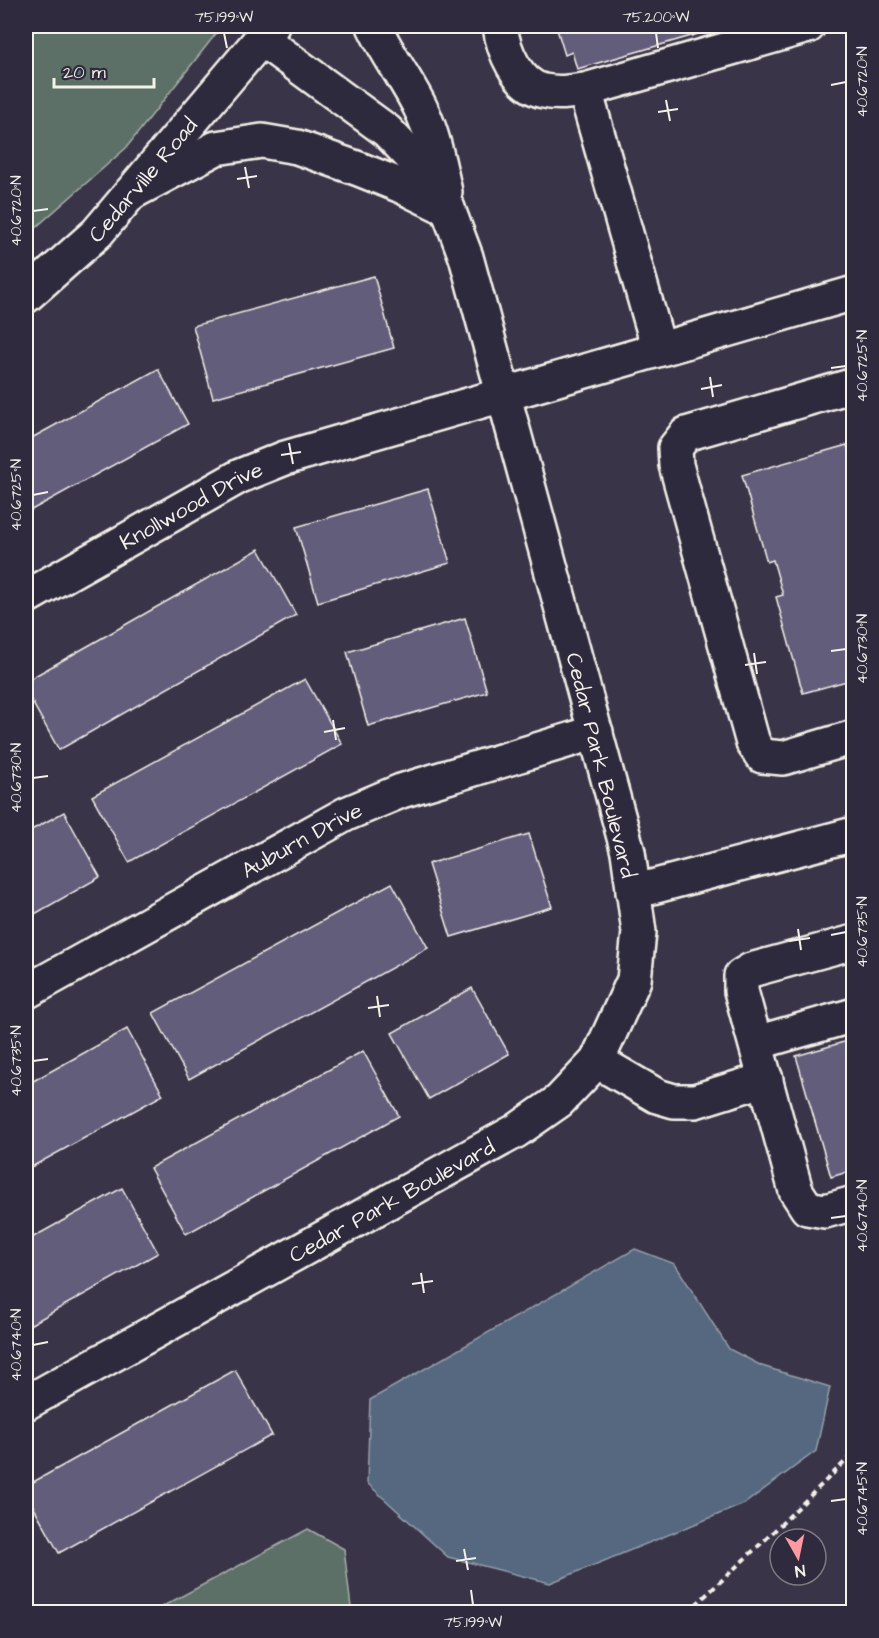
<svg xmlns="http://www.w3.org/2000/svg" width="879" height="1638" font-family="'Architects Daughter',sans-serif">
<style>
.green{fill:#5c6f68;stroke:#a8b0a8;stroke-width:1.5}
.water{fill:#556880;stroke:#959faa;stroke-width:1.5}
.building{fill:#645d7b;stroke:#f4f1e8;stroke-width:1.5}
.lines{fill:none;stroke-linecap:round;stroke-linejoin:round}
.minor-casing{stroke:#f4f1e8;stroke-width:38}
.major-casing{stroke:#f4f1e8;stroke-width:38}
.path{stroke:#f4f1e8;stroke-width:4;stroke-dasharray:6 4.5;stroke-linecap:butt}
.minor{stroke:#2f2a3d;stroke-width:33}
.major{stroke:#2f2a3d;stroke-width:33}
.ticks{fill:none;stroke:#f4f1e8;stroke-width:2}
.labels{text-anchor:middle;stroke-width:6;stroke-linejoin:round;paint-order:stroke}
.street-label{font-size:22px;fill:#f4f1e8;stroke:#2f2a3d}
.neatline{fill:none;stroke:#f4f1e8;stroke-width:2}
.ticks-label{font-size:15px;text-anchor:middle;fill:#f4f1e8}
</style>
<rect width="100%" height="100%" fill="#3a3449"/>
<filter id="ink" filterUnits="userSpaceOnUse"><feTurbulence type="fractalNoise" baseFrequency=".0167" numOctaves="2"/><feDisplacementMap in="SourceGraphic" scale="12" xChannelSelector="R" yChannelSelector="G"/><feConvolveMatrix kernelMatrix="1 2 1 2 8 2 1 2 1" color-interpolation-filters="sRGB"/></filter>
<g filter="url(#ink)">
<path class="green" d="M 26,26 L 222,26 L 126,148 L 26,236 Z
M 308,1529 L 344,1549 L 351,1608 L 345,1612 L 152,1612 Z"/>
<path class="water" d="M 635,1249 L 675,1264 L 729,1349 L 762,1366 L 830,1387 L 816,1451 L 744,1504 L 550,1583 L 448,1557 L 367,1483 L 370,1400 Z"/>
<path class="building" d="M 556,26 L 726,26 L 577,69 L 572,52 L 565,55 Z
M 374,276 L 394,348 L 213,398 L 193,326 Z
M 158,369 L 188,424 L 26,513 L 26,441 Z
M 847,445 L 854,467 L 854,679 L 803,693 L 776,597 L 783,595 L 773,560 L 767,562 L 742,475 Z
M 428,489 L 450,563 L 318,602 L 296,527 Z
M 259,549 L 296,615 L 59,750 L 26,691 L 26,681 Z
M 465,618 L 487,692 L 368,726 L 347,652 Z
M 305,679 L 342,744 L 129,862 L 92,796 Z
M 64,812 L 100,877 L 26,919 L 26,833 Z
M 529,834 L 552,907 L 451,937 L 428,864 Z
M 392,883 L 428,948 L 189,1079 L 153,1013 Z
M 472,988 L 509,1054 L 429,1099 L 392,1033 Z
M 127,1029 L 163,1095 L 26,1170 L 26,1085 Z
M 854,1039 L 854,1170 L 831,1177 L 796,1056 Z
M 363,1051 L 399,1116 L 186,1234 L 150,1168 Z
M 122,1188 L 158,1253 L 26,1327 L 26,1241 Z
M 235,1370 L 272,1435 L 59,1553 L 26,1493 L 26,1486 Z"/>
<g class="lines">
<defs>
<g id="minor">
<path d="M 374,26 C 387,54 406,79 420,107 C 433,133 439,164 445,192"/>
<path d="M 500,26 C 503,49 517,86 544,91 C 558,94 571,92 585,90 L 808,26"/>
<path d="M 585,90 L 659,349"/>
<path d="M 131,193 L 216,148 L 262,141 L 297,147 L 359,169 L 399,185 L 448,209"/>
<path d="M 854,385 L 686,434 L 675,448 L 676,465 L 753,743 L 762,756 L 783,758 L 854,737"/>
<path id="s1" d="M 26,597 L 240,476 L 285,458 L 854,293"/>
<path d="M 633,892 L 854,834"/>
<path d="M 854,942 L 751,970 L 741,976 L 741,991 L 796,1191 L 807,1208 L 825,1211 L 854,1203"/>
<path id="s2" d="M 26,992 L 346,814 L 401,791 L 596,732"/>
<path d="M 756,1043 L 854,1015"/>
<path d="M 597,1061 L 657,1096 L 674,1101 L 695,1101 L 766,1079"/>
<path id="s3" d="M 26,1403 L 516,1131 L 559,1101 L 597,1061 L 634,980 L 639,932 L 628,852 L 466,257 L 448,209 L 424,170 L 387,131 L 260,38"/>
</g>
<g id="major">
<path id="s4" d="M 26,296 L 97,233 L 272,26"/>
</g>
</defs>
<use href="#minor" class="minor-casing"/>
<use href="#major" class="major-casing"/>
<path class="path" d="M 688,1612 L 768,1537 L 854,1453"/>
<use href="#minor" class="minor"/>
<use href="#major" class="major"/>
</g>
</g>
<path class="ticks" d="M 224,33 L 227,48M 656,33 L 658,48M 831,85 L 846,82M 666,100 L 670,121M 658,112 L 678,109M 245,167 L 249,188M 237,179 L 257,176M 33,211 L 48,209M 831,368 L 846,366M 710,377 L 713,397M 701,389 L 722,385M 289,443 L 293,464M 281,455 L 301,452M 33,495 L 48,492M 831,651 L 846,649M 754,653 L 757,674M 745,665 L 766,662M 333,720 L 336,740M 324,732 L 345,728M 33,778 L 48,776M 798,929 L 801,950M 831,935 L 846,932M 789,941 L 810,938M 377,996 L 380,1017M 368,1008 L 389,1005M 33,1061 L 48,1059M 831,1218 L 846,1216M 421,1273 L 424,1293M 412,1284 L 433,1281M 33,1345 L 48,1342M 831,1501 L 846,1499M 464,1549 L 468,1570M 456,1561 L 476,1558M 471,1590 L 473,1605"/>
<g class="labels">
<g class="street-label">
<text dy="8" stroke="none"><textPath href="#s4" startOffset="165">Cedarville Road</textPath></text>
<text dy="8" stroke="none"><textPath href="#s1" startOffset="189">Knollwood Drive</textPath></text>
<text transform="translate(602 765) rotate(76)" y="8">Cedar Park Boulevard</text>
<text dy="8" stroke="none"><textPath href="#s2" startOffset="315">Auburn Drive</textPath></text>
<text dy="8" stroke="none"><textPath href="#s3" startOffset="418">Cedar Park Boulevard</textPath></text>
</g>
</g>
<rect width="879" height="1638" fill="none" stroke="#2f2a3d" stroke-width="66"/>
<g transform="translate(798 1557) rotate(171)"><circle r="28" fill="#2f2a3d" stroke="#7e7a81" stroke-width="1.5"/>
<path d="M0-4.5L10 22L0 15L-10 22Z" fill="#ff9aa2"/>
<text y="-9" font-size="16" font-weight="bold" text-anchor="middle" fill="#f4f1e8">N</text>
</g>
<path d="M54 78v9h100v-9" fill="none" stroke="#f4f1e8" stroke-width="3"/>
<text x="63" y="78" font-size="18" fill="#f4f1e8" stroke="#2f2a3d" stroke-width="4.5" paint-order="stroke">20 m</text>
<rect x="33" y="33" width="813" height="1572" class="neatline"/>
<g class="ticks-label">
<text x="224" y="22">75.199°W</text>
<text x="656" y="22">75.200°W</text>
<text transform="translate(862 82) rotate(-90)" y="5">40.6720°N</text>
<text transform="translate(16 211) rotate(-90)" y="5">40.6720°N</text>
<text transform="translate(862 366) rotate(-90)" y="5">40.6725°N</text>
<text transform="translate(16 495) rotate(-90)" y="5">40.6725°N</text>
<text transform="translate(862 649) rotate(-90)" y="5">40.6730°N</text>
<text transform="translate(16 778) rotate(-90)" y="5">40.6730°N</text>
<text transform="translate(862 932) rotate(-90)" y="5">40.6735°N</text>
<text transform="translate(16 1061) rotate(-90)" y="5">40.6735°N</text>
<text transform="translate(862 1216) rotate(-90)" y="5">40.6740°N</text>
<text transform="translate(16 1345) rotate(-90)" y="5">40.6740°N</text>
<text transform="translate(862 1499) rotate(-90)" y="5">40.6745°N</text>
<text x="473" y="1627">75.199°W</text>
</g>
</svg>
